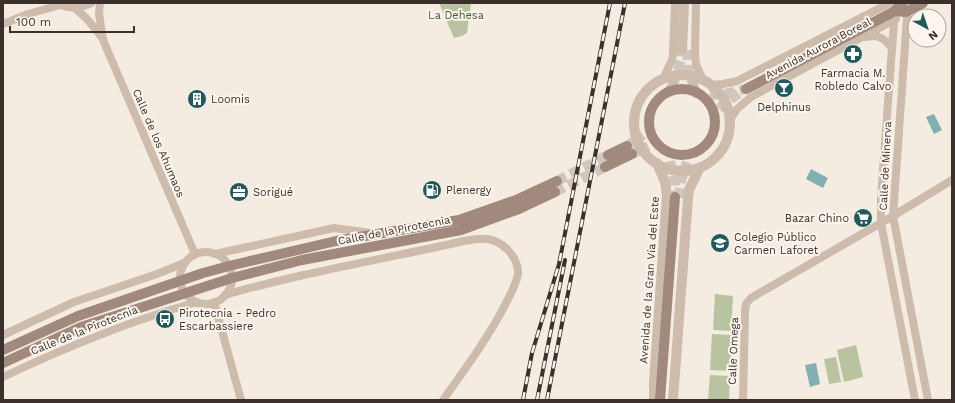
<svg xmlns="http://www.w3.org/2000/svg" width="955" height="403" font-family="'Work Sans',sans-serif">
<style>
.green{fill:#b8c4a0}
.water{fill:#7fb0b2}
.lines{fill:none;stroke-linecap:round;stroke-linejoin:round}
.tertiary-tunnel{stroke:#cfc6bd;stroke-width:10;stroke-dasharray:10 5;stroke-linecap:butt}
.secondary-tunnel{stroke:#cfc6bd;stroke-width:10;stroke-dasharray:10 5;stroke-linecap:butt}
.minor{stroke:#cdbbac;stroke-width:8}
.tertiary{stroke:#cdbbac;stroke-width:10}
.secondary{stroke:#a18a7d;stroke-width:10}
.rail-casing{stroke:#3b302b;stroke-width:4}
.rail{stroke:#fbf5ee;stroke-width:2.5;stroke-dasharray:8;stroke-linecap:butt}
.labels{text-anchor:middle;stroke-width:4;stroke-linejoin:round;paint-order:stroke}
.park-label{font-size:11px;fill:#4a5a2e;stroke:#fbf5ee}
.street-label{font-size:11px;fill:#3b302b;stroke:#fbf5ee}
.poi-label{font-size:11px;fill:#3b302b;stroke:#fbf5ee;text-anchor:start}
</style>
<rect width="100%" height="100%" fill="#f4ebe1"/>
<path class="green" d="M 439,3 L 471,3 L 467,33 L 462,36 L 454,38 Z
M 715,294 L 733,296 L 731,331 L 713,330 Z
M 712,334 L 732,335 L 730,371 L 710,370 Z
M 856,345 L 863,377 L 844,382 L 837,350 Z
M 836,357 L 841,382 L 829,384 L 824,359 Z
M 710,375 L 730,376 L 729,400 L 708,400 Z"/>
<path class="water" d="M 934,114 L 942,130 L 934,134 L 926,117 Z
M 811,169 L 828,178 L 823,188 L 806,179 Z
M 816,363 L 820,384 L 810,387 L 805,365 Z"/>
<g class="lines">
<path class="tertiary-tunnel" d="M 687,50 L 688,68 L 693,85
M 673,85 L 681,61 L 682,49"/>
<path class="secondary-tunnel" d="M 710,95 L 729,93 L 746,89
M 719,109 L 724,104 L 739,93
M 627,146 L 643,135
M 632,154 L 648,146
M 670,161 L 675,183 L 675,194
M 557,181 L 608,155
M 555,192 L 605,167
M 679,198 L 681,181 L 687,162"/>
<path class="minor" d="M 57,3 C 68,10 80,8 91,3
M 100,3 L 99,14 L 103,40 L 195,254
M 696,3 L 695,54 L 696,64 L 703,80
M 908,3 L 893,216 L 928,400
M 75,8 L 88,20 L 103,39
M 895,8 L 881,197 L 881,223 L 915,400
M 3,24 L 28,14 L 60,5
M 866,37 C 878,34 884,38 892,48
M 663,79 L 672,60 L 673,54 L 675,3
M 711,85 L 723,84 L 737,81 L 890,3
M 729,121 L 737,109 L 751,97 L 896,19
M180 278a26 26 0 1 1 52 0a26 26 0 1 1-52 0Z
M 215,254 L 334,228 L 371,233
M 225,295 C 304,272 385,259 464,241 C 482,238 493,236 507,249 C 513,255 519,265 518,274 C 516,285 510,295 505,305 C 488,338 465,369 443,400
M 214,302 L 241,400
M 3,335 L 74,302 L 157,274 L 184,263
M 3,377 C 66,347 130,321 197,302
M 743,400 L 745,312 L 746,304 L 751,298 L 893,216 L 952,180"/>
<path class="tertiary" d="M 682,49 L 684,3
M634 123a48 48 0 1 1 96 0a48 48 0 1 1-96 0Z
M 693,85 L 696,93
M 669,92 L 673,85
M 654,400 L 654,382 L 667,195 L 665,182 L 657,163
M 673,400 L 688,198 L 689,190 L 700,167"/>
<path class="secondary" d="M 895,11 L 906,12 L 923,3
M 746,89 L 895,11 L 902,3
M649 122a33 33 0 1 1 66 0a33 33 0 1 1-66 0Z
M 608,155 L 627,146
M 605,167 L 632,154
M 3,350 L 78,316 L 203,273 L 229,266 L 336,241 L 459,220 L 516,200 L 557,181
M 3,363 L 81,327 L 232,278 L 302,260 L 461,230 L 519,209 L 555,192
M 660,400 L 675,197"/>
<defs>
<path id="rail" d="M 523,400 L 532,353 L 559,264 L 610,3
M 537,400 L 565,260
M 547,400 L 625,3"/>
</defs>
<use href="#rail" class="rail-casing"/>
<use href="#rail" class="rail"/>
</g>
<defs>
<symbol id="pharmacy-disc" viewBox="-11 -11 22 22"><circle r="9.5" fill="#1f5a5e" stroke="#fbf5ee"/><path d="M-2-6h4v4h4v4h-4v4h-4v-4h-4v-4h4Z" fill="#fff"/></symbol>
<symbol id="bar-disc" viewBox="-11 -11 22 22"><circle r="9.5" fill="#1f5a5e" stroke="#fbf5ee"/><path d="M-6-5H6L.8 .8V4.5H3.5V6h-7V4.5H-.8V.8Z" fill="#fff"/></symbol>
<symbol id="building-disc" viewBox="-11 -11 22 22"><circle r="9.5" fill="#1f5a5e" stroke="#fbf5ee"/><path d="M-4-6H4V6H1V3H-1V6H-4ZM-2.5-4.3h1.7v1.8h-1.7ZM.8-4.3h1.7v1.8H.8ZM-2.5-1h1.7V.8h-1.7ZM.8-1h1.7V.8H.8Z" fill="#fff"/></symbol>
<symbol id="fuel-disc" viewBox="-11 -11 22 22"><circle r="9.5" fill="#1f5a5e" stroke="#fbf5ee"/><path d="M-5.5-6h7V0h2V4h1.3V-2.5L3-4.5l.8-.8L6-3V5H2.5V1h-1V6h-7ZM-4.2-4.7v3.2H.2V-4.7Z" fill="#fff"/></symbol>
<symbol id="office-disc" viewBox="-11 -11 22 22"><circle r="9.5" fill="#1f5a5e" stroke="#fbf5ee"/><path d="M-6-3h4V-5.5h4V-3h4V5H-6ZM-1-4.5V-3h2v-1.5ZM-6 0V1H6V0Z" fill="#fff"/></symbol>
<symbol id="supermarket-disc" viewBox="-11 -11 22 22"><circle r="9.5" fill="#1f5a5e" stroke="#fbf5ee"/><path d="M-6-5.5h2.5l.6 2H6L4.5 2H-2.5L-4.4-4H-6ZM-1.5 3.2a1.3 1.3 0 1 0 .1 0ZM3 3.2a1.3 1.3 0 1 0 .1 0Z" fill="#fff"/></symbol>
<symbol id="school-disc" viewBox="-11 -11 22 22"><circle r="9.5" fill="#1f5a5e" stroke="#fbf5ee"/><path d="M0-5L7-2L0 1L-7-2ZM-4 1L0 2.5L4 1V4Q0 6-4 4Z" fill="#fff"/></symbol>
<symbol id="bus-disc" viewBox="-11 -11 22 22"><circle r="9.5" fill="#1f5a5e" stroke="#fbf5ee"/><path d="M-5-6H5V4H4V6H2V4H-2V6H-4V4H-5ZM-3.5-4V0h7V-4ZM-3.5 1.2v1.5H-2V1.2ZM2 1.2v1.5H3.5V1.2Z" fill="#fff"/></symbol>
</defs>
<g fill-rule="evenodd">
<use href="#pharmacy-disc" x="842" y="43" width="22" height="22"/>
<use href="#bar-disc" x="773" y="77" width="22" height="22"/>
<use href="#building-disc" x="186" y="88" width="22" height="22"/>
<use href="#fuel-disc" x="421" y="179" width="22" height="22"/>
<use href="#office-disc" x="228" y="181" width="22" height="22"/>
<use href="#supermarket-disc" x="852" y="207" width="22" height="22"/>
<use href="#school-disc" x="709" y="232" width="22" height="22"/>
<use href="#bus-disc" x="154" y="308" width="22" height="22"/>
</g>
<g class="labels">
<g class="park-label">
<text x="456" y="19">La Dehesa</text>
</g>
<g class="street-label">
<text transform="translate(818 48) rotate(-28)" y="4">Avenida Aurora Boreal</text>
<text transform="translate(159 143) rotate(67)" y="4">Calle de los Ahumaos</text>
<text transform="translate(885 166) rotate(-87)" y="4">Calle de Minerva</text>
<text transform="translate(394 230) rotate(-11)" y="4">Calle de la Pirotecnia</text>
<text transform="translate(649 280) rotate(-86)" y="4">Avenida de la Gran Vía del Este</text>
<text transform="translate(84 330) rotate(-22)" y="4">Calle de la Pirotecnia</text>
<text transform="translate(733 351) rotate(-88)" y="4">Calle Omega</text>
</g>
<g class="poi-label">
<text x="853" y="77" text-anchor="middle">Farmacia M.<tspan x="853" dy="13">Robledo Calvo</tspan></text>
<text x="211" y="103">Loomis</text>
<text x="784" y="111" text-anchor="middle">Delphinus</text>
<text x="446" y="194">Plenergy</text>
<text x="253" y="196">Sorigué</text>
<text x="849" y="222" text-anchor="end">Bazar Chino</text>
<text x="734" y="241">Colegio Público<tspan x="734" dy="13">Carmen Laforet</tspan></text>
<text x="179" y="317">Pirotecnia - Pedro<tspan x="179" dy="13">Escarbassiere</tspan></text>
</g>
</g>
<rect width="955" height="403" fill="none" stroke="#3b302b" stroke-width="8"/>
<g transform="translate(927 28) rotate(140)"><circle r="19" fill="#fbf5ee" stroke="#aea6a0"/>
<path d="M0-3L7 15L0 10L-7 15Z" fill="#1f5a5e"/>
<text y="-6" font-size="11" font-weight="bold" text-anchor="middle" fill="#3b302b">N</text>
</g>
<path d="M10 26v6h124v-6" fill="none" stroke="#3b302b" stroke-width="2"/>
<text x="16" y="26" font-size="12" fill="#3b302b" stroke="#fbf5ee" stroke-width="3" paint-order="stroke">100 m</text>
</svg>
